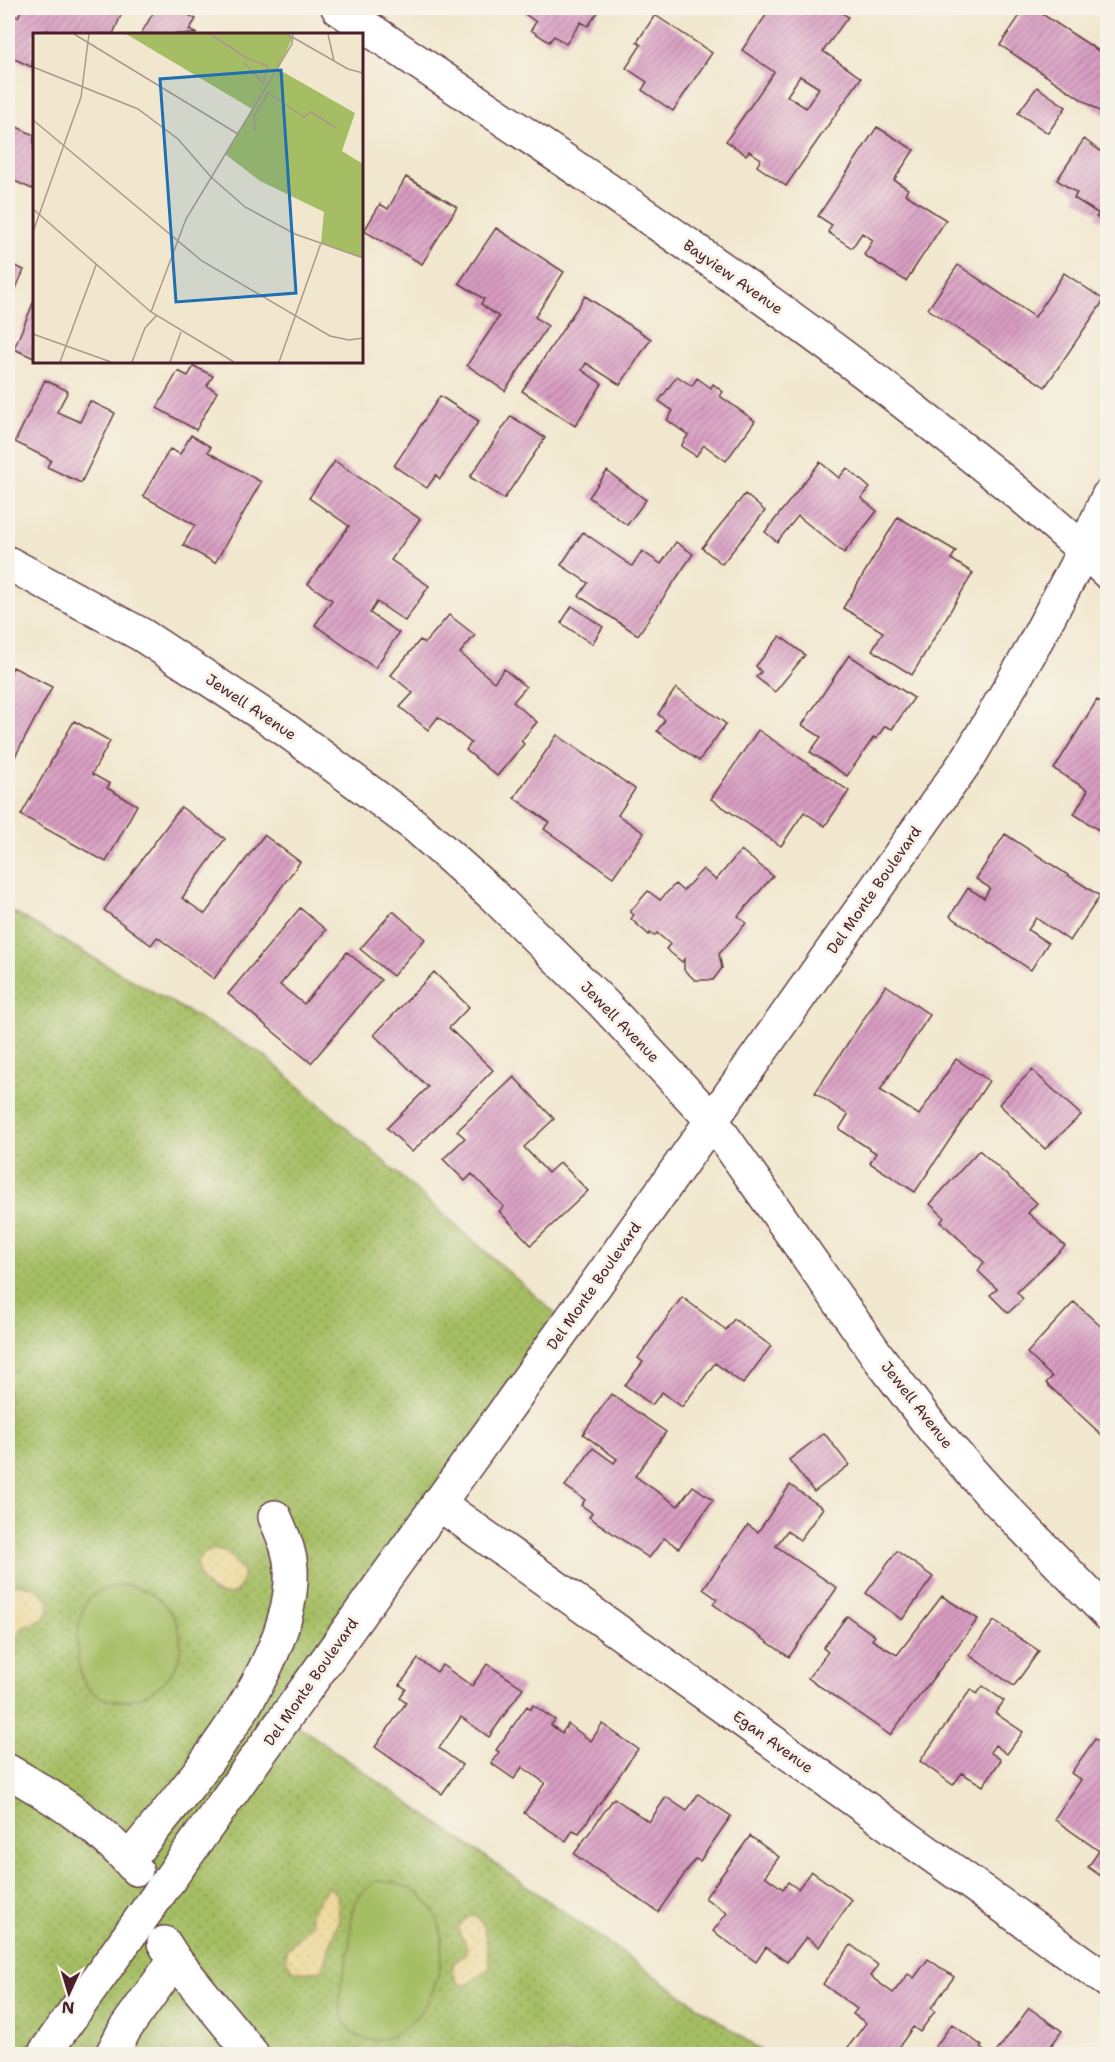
<svg xmlns="http://www.w3.org/2000/svg" width="1115" height="2062" font-family="'Shantell Sans',sans-serif">
<style>
.grass{fill:url(#grass-dots);stroke:#786e47;stroke-width:1.5}
.sand{fill:url(#sand-dots);stroke:#9c7c64;stroke-width:1.5}
.pitch{fill:#a5be63;stroke:#786e47;stroke-width:1.5}
.building{fill:url(#building-hatch);fill-rule:evenodd}
.lines{fill:none;stroke-linecap:round;stroke-linejoin:round}
.minor-casing{stroke:#633d43;stroke-width:36}
.minor{stroke:#fff;stroke-width:33}
.labels{text-anchor:middle;stroke-width:6;stroke-linejoin:round;paint-order:stroke}
.street-label{font-size:15px;fill:#4a1f2b;stroke:#f7f3e8}
.inset-road{fill:none;stroke:#ae978d;stroke-width:1.5}
.view{fill:#1f6fb2;fill-opacity:0.15;stroke:#1f6fb2;stroke-width:3}
.inset-edge{fill:none;stroke:#4a1f2b;stroke-width:3}
</style>
<defs>
<pattern id="grass-dots" width="8" height="8" patternUnits="userSpaceOnUse" patternTransform="scale(1.5)"><rect width="8" height="8" fill="#a5be63"/><path d="M2 2h.1M6 6h.1" fill="none" stroke="#889a52" stroke-width="1.8" stroke-linecap="round"/></pattern>
<pattern id="sand-dots" width="8" height="8" patternUnits="userSpaceOnUse" patternTransform="scale(1.5)"><rect width="8" height="8" fill="#eeda9e"/><path d="M2 2h.1M6 6h.1" fill="none" stroke="#cebb88" stroke-width="1.8" stroke-linecap="round"/></pattern>
<pattern id="building-hatch" width="6" height="6" patternUnits="userSpaceOnUse" patternTransform="scale(1.5)"><rect width="6" height="6" fill="#d89dc2"/><path d="M-1 1l2-2M0 6l6-6M5 7l2-2" fill="none" stroke="#b17f9e"/></pattern>
</defs>
<rect width="100%" height="100%" fill="#f7f3e8"/>
<filter id="ink" filterUnits="userSpaceOnUse"><feTurbulence type="fractalNoise" baseFrequency=".0167" numOctaves="2"/><feDisplacementMap in="SourceGraphic" scale="12" xChannelSelector="R" yChannelSelector="G"/><feConvolveMatrix kernelMatrix="1 2 1 2 8 2 1 2 1" color-interpolation-filters="sRGB"/></filter>
<filter id="wash" filterUnits="userSpaceOnUse"><feTurbulence type="fractalNoise" baseFrequency=".008" numOctaves="4" result="noise"/><feDisplacementMap in="SourceGraphic" scale="24" xChannelSelector="R" yChannelSelector="G"/><feGaussianBlur stdDeviation="1.35" result="paint"/><feColorMatrix in="noise" values="0 0 0 0 0 0 0 0 0 0 0 0 0 0 0 0 0 1.4 0 .05"/><feComposite in="paint" operator="in"/></filter>
<g filter="url(#wash)">
<rect width="100%" height="100%" fill="#f1e7ce"/>
<path class="grass" d="M 8,909 L 264,1055 L 567,1324 L 286,1717 L 766,2054 L 8,2054 Z"/>
<path class="sand" d="M 219,1549 L 229,1554 L 244,1573 C 234,1632 162,1555 219,1549 Z
M 11,1583 L 35,1587 L 50,1602 L 44,1619 L 24,1627 L 8,1647 L 8,1584 Z
M 329,1887 L 337,1894 L 339,1919 L 322,1970 L 304,1973 L 292,1970 L 286,1959 L 287,1949 L 311,1924 L 311,1911 C 319,1903 320,1895 329,1887 Z
M 474,1915 L 484,1926 L 490,1968 L 467,1985 L 459,1984 L 452,1971 L 454,1962 L 464,1956 L 467,1948 L 458,1928 L 465,1919 Z"/>
<path class="pitch" d="M 121,1585 C 158,1586 190,1622 178,1660 C 168,1692 119,1715 91,1691 C 72,1675 74,1618 89,1600 C 98,1589 108,1587 121,1585 Z
M 376,1881 C 494,1885 432,2062 360,2037 C 324,2018 346,1973 350,1945 C 351,1933 350,1920 353,1909 C 357,1896 366,1889 376,1881 Z"/>
<g id="blocks">
<path class="building" d="M 22,8 L 124,8 L 113,34 L 57,34 L 47,30 L 45,34 L 34,34 L 32,67 L 8,56 L 8,21 L 10,14 L 18,17 Z
M 156,8 L 176,8 L 196,19 L 189,30 L 197,34 L 141,34 Z
M 529,8 L 601,8 L 588,26 L 581,22 L 566,44 L 554,36 L 549,42 L 531,30 L 536,22 L 525,14 Z
M 771,8 L 835,8 L 848,17 L 823,51 L 861,78 L 786,186 L 757,166 L 761,159 L 749,151 L 746,155 L 726,141 L 774,72 L 742,50 ZM 800,76 L 819,88 L 806,108 L 787,96 Z
M 1025,8 L 1033,8 L 1108,57 L 1108,117 L 1000,45 Z
M 655,15 L 712,53 L 673,111 L 642,90 L 647,82 L 626,68 L 641,45 L 637,42 Z
M 1037,87 L 1066,107 L 1048,133 L 1018,113 Z
M 8,123 L 34,135 L 34,184 L 32,189 L 8,178 Z
M 877,127 L 914,150 L 894,180 L 908,189 L 905,194 L 946,220 L 906,281 L 864,255 L 873,240 L 862,233 L 852,248 L 828,232 L 832,225 L 818,216 Z
M 1084,139 L 1100,151 L 1103,147 L 1108,150 L 1108,225 L 1096,217 L 1099,214 L 1074,198 L 1077,193 L 1057,180 Z
M 406,177 L 457,207 L 422,264 L 364,231 L 380,204 L 388,209 Z
M 496,228 L 564,272 L 535,317 L 548,326 L 505,391 L 467,365 L 499,317 L 481,304 L 484,299 L 459,283 Z
M 8,263 L 24,270 L 10,302 L 8,301 Z
M 958,265 L 1035,317 L 1064,273 L 1104,300 L 1045,387 L 928,309 Z
M 585,296 L 651,339 L 620,385 L 586,363 L 582,370 L 602,384 L 575,426 L 522,391 Z
M 34,301 L 34,358 L 14,349 Z
M 194,366 L 213,376 L 207,386 L 217,392 L 196,430 L 157,408 L 178,371 L 188,376 Z
M 677,376 L 692,386 L 697,378 L 711,388 L 713,384 L 723,392 L 720,396 L 755,421 L 726,461 L 704,445 L 696,456 L 681,446 L 688,435 L 667,420 L 673,411 L 659,401 Z
M 45,380 L 68,391 L 57,412 L 80,422 L 90,401 L 115,413 L 81,483 L 47,467 L 51,460 L 15,442 Z
M 440,396 L 479,421 L 440,479 L 436,475 L 427,488 L 394,466 Z
M 511,416 L 545,438 L 504,499 L 470,477 Z
M 191,435 L 211,447 L 208,452 L 261,482 L 215,563 L 183,545 L 195,525 L 143,496 L 170,449 L 180,454 Z
M 335,461 L 420,519 L 391,560 L 429,586 L 405,621 L 377,602 L 370,613 L 399,633 L 375,668 L 315,625 L 332,600 L 308,584 L 349,526 L 309,498 Z
M 820,462 L 839,478 L 847,468 L 870,488 L 861,498 L 877,511 L 844,553 L 798,516 L 777,542 L 765,532 Z
M 607,471 L 646,500 L 627,525 L 589,497 Z
M 745,494 L 765,511 L 722,564 L 702,548 Z
M 898,517 L 956,551 L 951,559 L 973,573 L 912,675 L 872,650 L 883,632 L 843,608 Z
M 583,532 L 632,566 L 642,551 L 661,564 L 676,542 L 693,554 L 638,635 L 579,596 L 588,583 L 561,565 Z
M 572,606 L 603,627 L 592,644 L 561,623 Z
M 449,615 L 475,635 L 460,653 L 494,682 L 504,669 L 526,687 L 513,702 L 537,722 L 521,741 L 524,744 L 497,776 L 466,750 L 471,743 L 438,717 L 428,730 L 400,707 L 413,693 L 391,675 L 420,640 L 425,643 Z
M 780,636 L 805,655 L 775,692 L 756,677 L 761,672 L 756,666 Z
M 849,655 L 914,698 L 892,729 L 885,726 L 876,739 L 874,737 L 847,776 L 810,752 L 821,737 L 802,725 Z
M 13,667 L 52,687 L 10,766 L 8,765 L 8,677 Z
M 676,688 L 726,724 L 699,761 L 657,731 L 665,720 L 658,714 Z
M 1097,700 L 1108,706 L 1108,836 L 1074,814 L 1088,790 L 1054,769 Z
M 74,721 L 110,741 L 92,774 L 110,784 L 107,788 L 137,805 L 106,862 L 21,815 Z
M 758,730 L 849,791 L 825,826 L 804,812 L 781,846 L 711,799 Z
M 557,735 L 635,789 L 618,815 L 644,833 L 613,877 L 544,829 L 549,822 L 514,798 Z
M 181,807 L 225,839 L 182,898 L 205,914 L 264,835 L 300,862 L 214,979 L 157,937 L 151,945 L 104,910 Z
M 1005,834 L 1100,896 L 1070,941 L 1036,918 L 1028,930 L 1048,943 L 1031,970 L 950,916 L 968,888 L 984,898 L 990,888 L 976,879 Z
M 741,850 L 773,876 L 738,916 L 746,923 L 719,954 L 722,968 L 713,980 L 695,980 L 684,970 L 684,959 L 682,962 L 666,949 L 670,944 L 657,933 L 654,936 L 650,933 L 649,935 L 631,919 L 634,915 L 630,912 L 648,891 L 660,900 L 675,884 L 683,891 L 703,869 L 716,880 Z
M 300,908 L 326,930 L 280,985 L 304,1004 L 347,952 L 381,980 L 311,1063 L 228,994 Z
M 393,911 L 425,939 L 393,976 L 360,949 Z
M 434,972 L 469,1007 L 449,1028 L 493,1070 L 412,1152 L 387,1128 L 428,1087 L 374,1035 Z
M 886,985 L 930,1015 L 880,1090 L 919,1115 L 956,1059 L 989,1081 L 915,1192 L 870,1163 L 876,1153 L 839,1129 L 848,1115 L 815,1093 Z
M 1032,1070 L 1081,1115 L 1045,1149 L 999,1104 Z
M 514,1077 L 554,1119 L 524,1147 L 548,1173 L 560,1162 L 588,1191 L 531,1245 L 499,1211 L 504,1207 L 472,1174 L 465,1181 L 443,1159 L 465,1138 L 457,1131 Z
M 979,1150 L 1037,1203 L 1028,1213 L 1065,1246 L 1017,1292 L 1023,1299 L 1008,1313 L 990,1295 L 997,1289 L 978,1271 L 984,1262 L 941,1222 L 944,1217 L 930,1204 Z
M 682,1297 L 726,1330 L 734,1319 L 771,1346 L 743,1384 L 715,1363 L 682,1407 L 662,1392 L 652,1405 L 625,1385 L 643,1362 L 638,1358 Z
M 1074,1302 L 1108,1333 L 1108,1433 L 1104,1437 L 1046,1383 L 1052,1377 L 1027,1353 Z
M 611,1394 L 666,1432 L 635,1476 L 678,1506 L 693,1486 L 713,1500 L 679,1548 L 664,1538 L 649,1558 L 589,1517 L 592,1513 L 581,1505 L 585,1500 L 565,1486 L 593,1448 L 614,1463 L 617,1459 L 583,1434 Z
M 824,1433 L 849,1465 L 814,1492 L 789,1460 Z
M 790,1485 L 823,1508 L 800,1540 L 787,1531 L 776,1546 L 837,1588 L 789,1657 L 713,1604 L 717,1599 L 703,1589 L 748,1525 L 758,1532 Z
M 897,1551 L 933,1577 L 902,1620 L 866,1593 Z
M 942,1596 L 978,1619 L 890,1735 L 808,1678 L 828,1652 L 823,1648 L 847,1616 L 875,1636 L 872,1640 L 897,1655 Z
M 994,1621 L 1039,1651 L 1014,1686 L 969,1655 Z
M 418,1659 L 437,1672 L 442,1665 L 472,1686 L 487,1664 L 523,1688 L 489,1737 L 461,1717 L 439,1748 L 462,1765 L 442,1794 L 375,1747 L 406,1703 L 400,1698 L 406,1689 L 400,1685 Z
M 983,1686 L 1004,1701 L 995,1713 L 1023,1732 L 1007,1754 L 995,1745 L 990,1752 L 1001,1760 L 983,1786 L 962,1773 L 953,1785 L 920,1761 L 971,1689 L 977,1694 Z
M 533,1705 L 555,1720 L 551,1725 L 562,1733 L 568,1724 L 591,1741 L 602,1724 L 638,1749 L 579,1833 L 573,1830 L 566,1841 L 524,1813 L 545,1783 L 522,1767 L 514,1779 L 491,1763 L 499,1752 L 496,1750 L 527,1706 L 531,1709 Z
M 1095,1739 L 1108,1748 L 1108,1881 L 1088,1867 L 1099,1851 L 1054,1819 L 1081,1780 L 1071,1773 Z
M 698,1794 L 731,1816 L 700,1861 L 695,1859 L 658,1912 L 574,1854 L 614,1798 L 649,1822 L 666,1797 L 687,1811 Z
M 750,1836 L 779,1857 L 765,1876 L 783,1889 L 788,1882 L 798,1889 L 811,1871 L 852,1900 L 819,1947 L 806,1937 L 787,1962 L 766,1947 L 756,1962 L 713,1931 L 727,1913 L 705,1898 Z
M 851,1945 L 878,1965 L 870,1976 L 893,1993 L 908,1974 L 914,1978 L 928,1959 L 954,1977 L 931,2008 L 935,2011 L 920,2032 L 913,2027 L 894,2054 L 843,2054 L 866,2023 L 853,2014 L 857,2009 L 823,1984 Z
M 1029,2008 L 1062,2031 L 1045,2054 L 995,2054 Z
M 952,2024 L 982,2046 L 980,2048 L 989,2054 L 930,2054 Z"/>
</g>
</g>
<g filter="url(#ink)">
<use href="#blocks" fill-opacity="0" stroke="#633d43" stroke-width="1.5"/>
<g class="lines">
<defs>
<path id="minor" d="M 338,8 C 532,140 731,267 916,412 C 981,463 1048,515 1108,573
M 8,563 L 142,635 L 286,730 L 414,825 L 493,895 L 603,1003 L 711,1119 L 879,1358 L 933,1429 L 990,1493 L 1108,1614
M 438,1503 L 1108,1981
M 8,1771 C 55,1798 101,1827 136,1869
M 128,1860 C 186,1790 296,1663 291,1569 C 290,1550 282,1534 275,1517
M 164,1943 L 175,1960 L 252,2054
M 44,2054 L 579,1308 L 969,757 L 1028,656 L 1084,550 L 1108,496
M 112,2054 L 125,2029 L 175,1960"/>
</defs>
<use href="#minor" class="minor-casing"/>
<use href="#minor" class="minor"/>
</g>
</g>
<g class="labels">
<g class="street-label">
<text transform="translate(733 277) rotate(35)" y="5">Bayview Avenue</text>
<text transform="translate(251 707) rotate(34)" y="5">Jewell Avenue</text>
<text transform="translate(874 890) rotate(-55)" y="5">Del Monte Boulevard</text>
<text transform="translate(620 1022) rotate(46)" y="5">Jewell Avenue</text>
<text transform="translate(594 1286) rotate(-55)" y="5">Del Monte Boulevard</text>
<text transform="translate(917 1405) rotate(52)" y="5">Jewell Avenue</text>
<text transform="translate(311 1682) rotate(-55)" y="5">Del Monte Boulevard</text>
<text transform="translate(773 1742) rotate(36)" y="5">Egan Avenue</text>
</g>
</g>
<g transform="translate(33 33)">
<rect width="330" height="330" fill="#f1e7ce"/>
<path d="M 93,1 L 254,1 L 260,4 L 245,36 L 322,80 L 309,118 L 330,131 L 330,225 L 288,210 L 291,179 L 227,148 L 192,121 L 219,76 Z" fill="#a5be63"/>
<path class="inset-road" d="M 41,1 L 205,101M 177,1 L 215,26 L 235,33 L 230,49M 254,1 L 315,36 L 330,40M 295,1 L 301,28M 211,30 L 231,51M 0,34 L 105,76 L 145,106 L 178,144 L 212,174 L 262,201 L 330,225M 234,59 L 271,84 L 278,79 L 303,95M 0,87 L 169,228 L 297,303 L 316,307 L 330,305M 222,98 L 221,84 L 235,60M 0,176 L 118,279 L 201,329M 6,182 L 48,64 L 56,1M 0,199 L 6,182M 118,279 L 153,186 L 259,11 L 260,1M 0,301 L 78,329M 27,329 L 63,232M 99,329 L 112,295 L 124,282M 137,329 L 148,299M 246,329 L 288,210"/>
<path class="view" d="M 248,37 L 263,260 L 143,269 L 127,46 Z"/>
<rect width="330" height="330" class="inset-edge"/>
</g>
<rect width="1115" height="2062" fill="none" stroke="#f7f3e8" stroke-width="30"/>
<g transform="translate(69 1993) rotate(184)" stroke="#f7f3e8" stroke-width="4.5" paint-order="stroke">
<path d="M0-4.5L10 22L0 15L-10 22Z" fill="#4a1f2b"/>
<text y="-9" font-size="16" font-weight="bold" text-anchor="middle" fill="#4a1f2b">N</text>
</g>
</svg>
